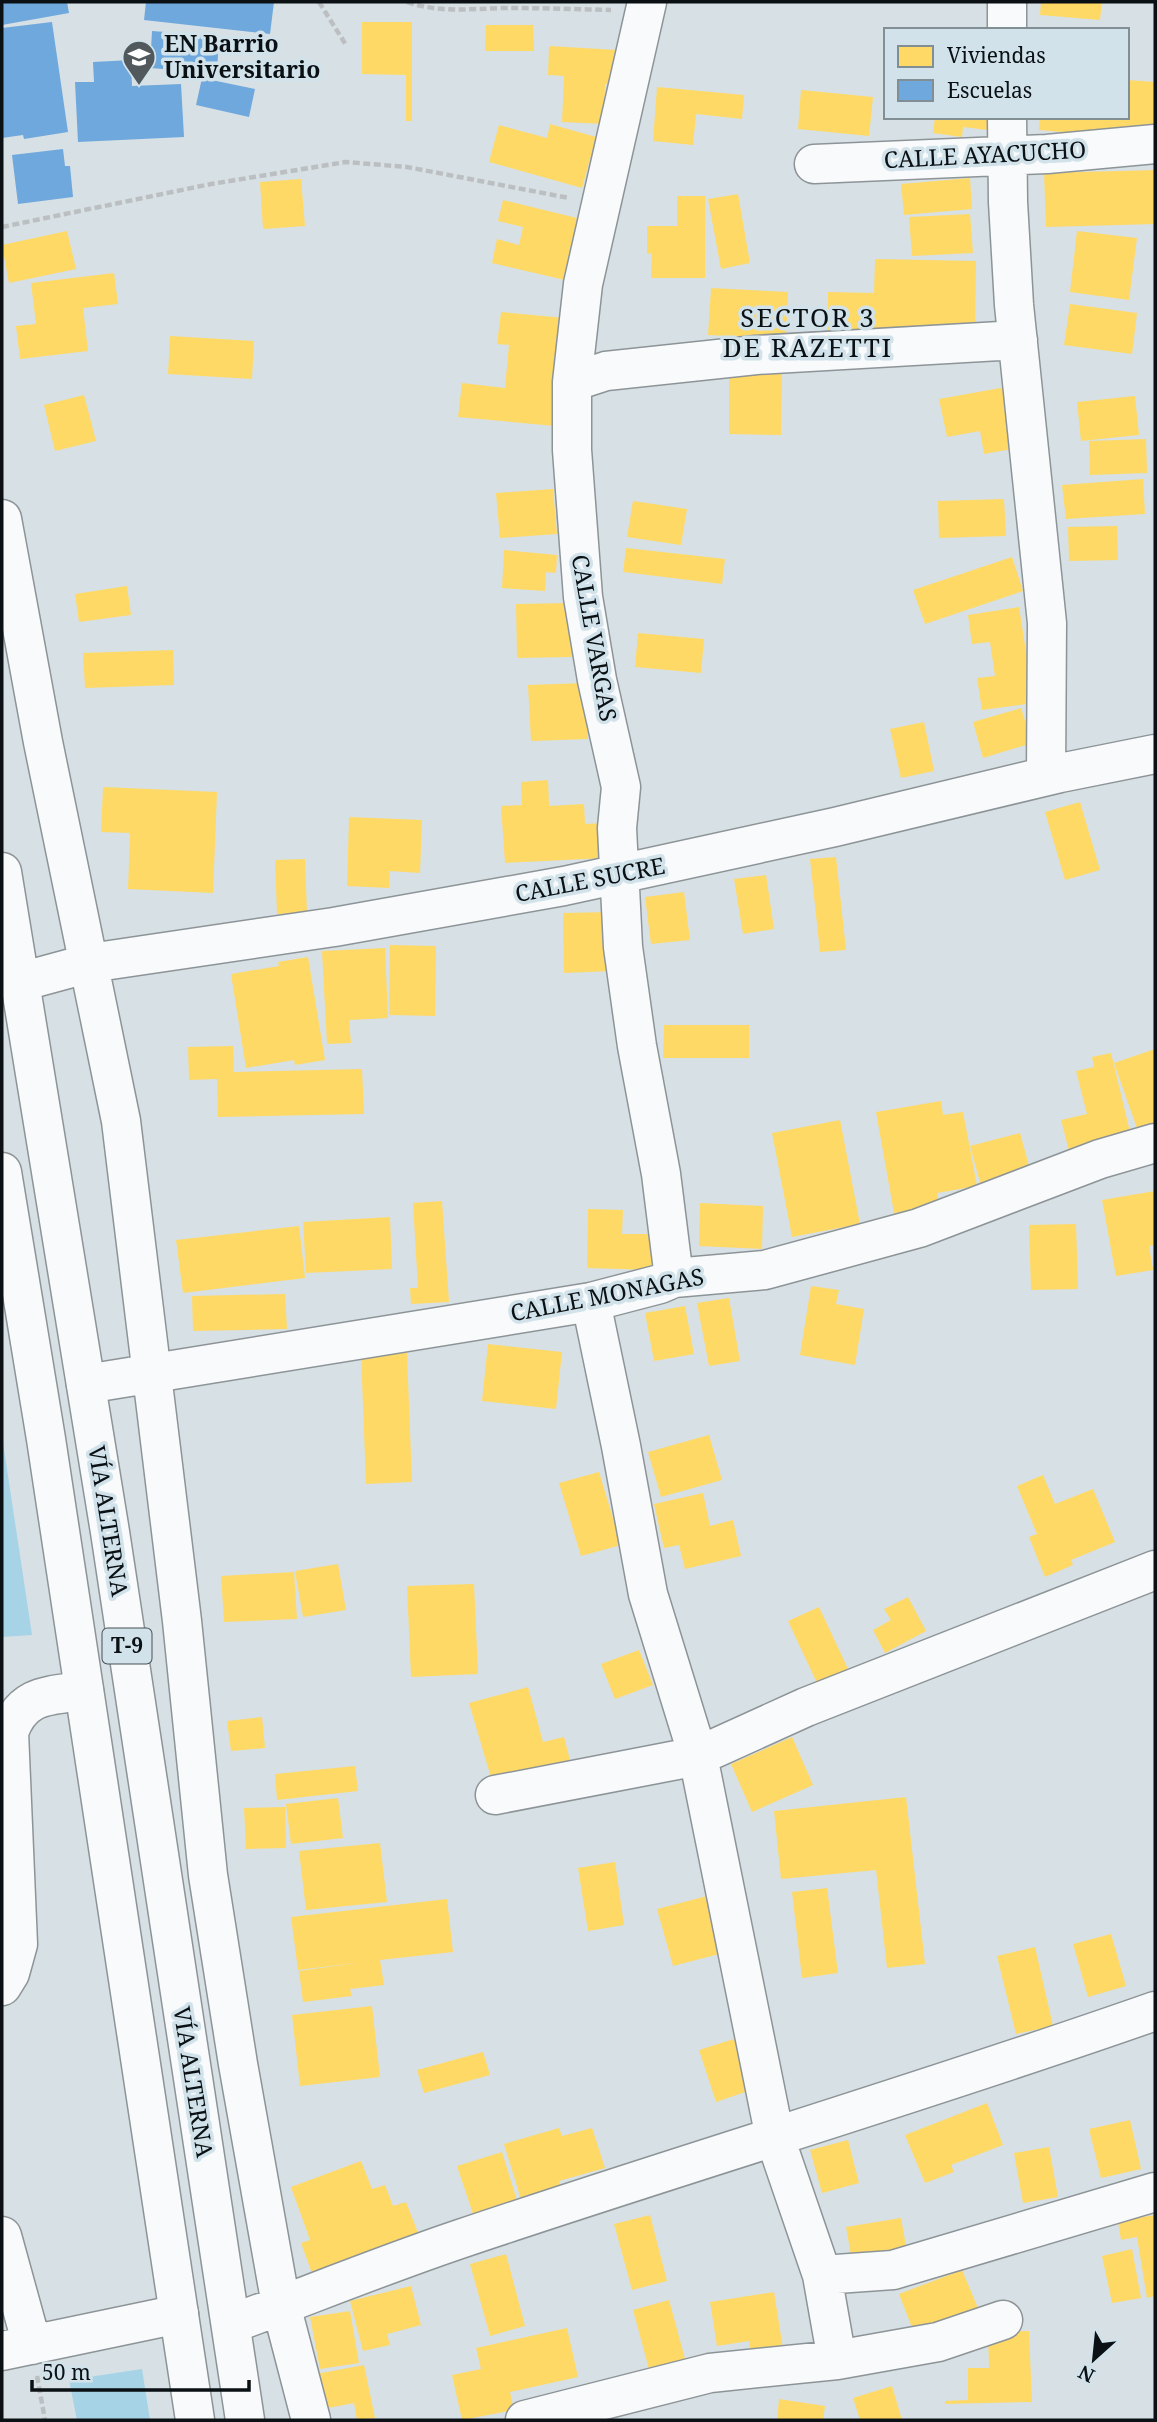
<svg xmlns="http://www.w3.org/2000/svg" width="1157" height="2422" font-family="'Noto Serif',serif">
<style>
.green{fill:#a7d3e7}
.homes{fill:#ffd966}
.schools{fill:#6fa8dc}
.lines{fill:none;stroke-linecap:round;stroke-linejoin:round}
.minor-casing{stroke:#8d9498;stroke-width:41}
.highway-casing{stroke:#8d9498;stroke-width:41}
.path{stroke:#bcbfc1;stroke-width:4.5;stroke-dasharray:7 3.5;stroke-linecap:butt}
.minor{stroke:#f9fafb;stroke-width:38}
.highway{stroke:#f9fafb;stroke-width:38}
.labels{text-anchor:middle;stroke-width:7;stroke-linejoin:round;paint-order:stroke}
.shield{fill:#d1e2ea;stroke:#464f54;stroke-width:2}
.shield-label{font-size:21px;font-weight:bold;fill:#0a1013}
.poi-label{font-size:23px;font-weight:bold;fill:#0a1013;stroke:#d1e2ea;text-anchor:start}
.street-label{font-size:23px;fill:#0a1013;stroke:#d1e2ea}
.quarter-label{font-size:26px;letter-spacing:2px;fill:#0a1013;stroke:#d1e2ea}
</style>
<rect width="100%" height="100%" fill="#d7e0e4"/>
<path class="green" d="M 2,1436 L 32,1635 L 2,1637 Z
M 142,2369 L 150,2420 L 77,2420 L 69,2380 Z"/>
<path class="homes" d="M 1041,2 L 1102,2 L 1100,20 L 1040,15 Z
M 362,22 L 412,22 L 412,121 L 406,121 L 406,75 L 362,74 Z
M 486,25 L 533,25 L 534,51 L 485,51 Z
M 549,46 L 617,50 L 616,84 L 605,84 L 604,124 L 562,122 L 564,76 L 548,75 Z
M 1127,80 L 1155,82 L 1155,132 L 1118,137 L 1039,130 L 1040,117 L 1127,117 Z
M 657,87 L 744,95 L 742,119 L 696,114 L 693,145 L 653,141 Z
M 801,90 L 873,97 L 869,136 L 798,129 Z
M 935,117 L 988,117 L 987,130 L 963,127 L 962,137 L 933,133 Z
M 550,124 L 596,137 L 582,188 L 489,162 L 499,125 L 547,138 Z
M 1155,170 L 1155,224 L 1046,227 L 1044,173 Z
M 970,178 L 972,209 L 904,215 L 901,184 Z
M 301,179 L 305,226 L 263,229 L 260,182 Z
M 738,194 L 750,263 L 721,269 L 708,199 Z
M 677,196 L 705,196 L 705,278 L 651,278 L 652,253 L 647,254 L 647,226 L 677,226 Z
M 503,200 L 577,218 L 568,259 L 574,261 L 569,281 L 492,263 L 497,239 L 519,245 L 523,227 L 498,221 Z
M 970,214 L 973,253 L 912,256 L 909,217 Z
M 67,231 L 76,269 L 9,283 L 2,245 Z
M 1077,231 L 1137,238 L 1129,300 L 1070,292 Z
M 875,259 L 976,261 L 975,333 L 828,330 L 828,292 L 874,293 Z
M 114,273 L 118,304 L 83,308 L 88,351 L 20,359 L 16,326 L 36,324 L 31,283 Z
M 711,288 L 788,292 L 786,339 L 708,335 Z
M 1070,304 L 1137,313 L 1132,354 L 1064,345 Z
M 501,312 L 565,318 L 555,426 L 458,417 L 462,383 L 505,388 L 509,345 L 497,344 Z
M 170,336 L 254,341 L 252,379 L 168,374 Z
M 729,371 L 782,372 L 781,435 L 729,434 Z
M 1006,387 L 1018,448 L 984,454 L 980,431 L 947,437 L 939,399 Z
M 84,395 L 96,441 L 55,451 L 44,405 Z
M 1135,396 L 1139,435 L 1081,441 L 1077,402 Z
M 1146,439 L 1147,473 L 1090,475 L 1089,441 Z
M 1143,479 L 1145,514 L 1066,519 L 1062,485 Z
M 553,489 L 557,534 L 500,538 L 496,493 Z
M 1004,499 L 1006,536 L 939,538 L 938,501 Z
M 633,501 L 687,509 L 681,545 L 627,537 Z
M 1117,526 L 1118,560 L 1069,561 L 1068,527 Z
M 626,548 L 725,559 L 722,584 L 623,572 Z
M 504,550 L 557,555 L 556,573 L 546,572 L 545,591 L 502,588 Z
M 1012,557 L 1023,591 L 925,624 L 913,590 Z
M 127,586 L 131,615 L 79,622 L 75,594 Z
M 571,603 L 572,657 L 517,658 L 516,604 Z
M 1019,607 L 1034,703 L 982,710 L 977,678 L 995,676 L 990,642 L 972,644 L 968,615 Z
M 638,633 L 704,639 L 701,673 L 635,667 Z
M 173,650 L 174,685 L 85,688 L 83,653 Z
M 586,683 L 588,739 L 531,741 L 528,685 Z
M 1021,708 L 1032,743 L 983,758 L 973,722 Z
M 924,722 L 934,771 L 901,778 L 890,729 Z
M 548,780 L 549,806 L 584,804 L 585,824 L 604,823 L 606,858 L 505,863 L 501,806 L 522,805 L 521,782 Z
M 103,787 L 217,792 L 213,893 L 128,889 L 130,833 L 101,832 Z
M 1080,802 L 1100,870 L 1065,880 L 1045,812 Z
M 349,817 L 422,820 L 420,873 L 390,871 L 389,888 L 347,886 Z
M 836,857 L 846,950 L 820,952 L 810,859 Z
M 305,859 L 307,913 L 277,914 L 275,860 Z
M 766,875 L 774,929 L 743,934 L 734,879 Z
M 684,892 L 690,940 L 651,944 L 645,897 Z
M 611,912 L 613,971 L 564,973 L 563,913 Z
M 390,945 L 436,946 L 435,1016 L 389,1015 Z
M 385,948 L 388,1018 L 349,1020 L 351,1043 L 327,1044 L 322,951 Z
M 308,957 L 325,1060 L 295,1065 L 294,1060 L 246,1068 L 231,974 L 279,966 L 278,962 Z
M 664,1025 L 749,1025 L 749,1058 L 663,1058 Z
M 233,1046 L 234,1072 L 362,1069 L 364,1114 L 218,1117 L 217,1079 L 189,1080 L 188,1047 Z
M 1155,1049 L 1155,1128 L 1139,1134 L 1114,1063 Z
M 1111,1053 L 1131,1136 L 1069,1151 L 1061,1120 L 1087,1114 L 1076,1071 L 1094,1067 L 1092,1057 Z
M 941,1101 L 943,1115 L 963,1112 L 977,1186 L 937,1193 L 939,1206 L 894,1213 L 876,1112 Z
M 840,1120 L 860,1224 L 792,1237 L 772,1133 Z
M 1020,1133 L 1031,1173 L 981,1186 L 970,1146 Z
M 1155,1191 L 1155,1245 L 1149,1246 L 1153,1270 L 1116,1276 L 1102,1200 Z
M 442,1201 L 449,1302 L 411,1304 L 410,1288 L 418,1288 L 413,1203 Z
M 700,1203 L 763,1206 L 762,1249 L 699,1246 Z
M 588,1209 L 623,1210 L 622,1234 L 651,1234 L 651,1270 L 587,1268 Z
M 390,1217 L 392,1269 L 306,1273 L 303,1222 Z
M 1076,1224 L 1078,1289 L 1031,1290 L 1029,1225 Z
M 299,1226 L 305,1278 L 183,1293 L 176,1240 Z
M 811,1286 L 839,1290 L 836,1304 L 864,1309 L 855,1365 L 800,1355 Z
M 285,1294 L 287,1329 L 193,1331 L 192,1296 Z
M 729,1298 L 740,1361 L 709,1366 L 697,1303 Z
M 685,1306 L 694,1354 L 654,1361 L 645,1313 Z
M 488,1344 L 562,1352 L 556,1409 L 482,1401 Z
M 407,1353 L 412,1482 L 366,1484 L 361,1354 Z
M 709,1435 L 722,1480 L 661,1497 L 648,1452 Z
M 599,1472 L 621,1545 L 581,1556 L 559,1483 Z
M 1043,1475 L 1055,1504 L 1093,1489 L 1115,1542 L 1071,1560 L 1073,1565 L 1045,1577 L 1029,1537 L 1037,1534 L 1017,1486 Z
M 703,1493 L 710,1526 L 733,1520 L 741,1556 L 685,1569 L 679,1545 L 664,1548 L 654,1504 Z
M 338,1564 L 346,1610 L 303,1617 L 295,1571 Z
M 294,1572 L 297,1619 L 224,1622 L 221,1576 Z
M 474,1584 L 478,1674 L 411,1677 L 407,1586 Z
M 908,1597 L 926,1631 L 885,1653 L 873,1630 L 891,1620 L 884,1609 Z
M 819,1607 L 848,1669 L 817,1683 L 788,1621 Z
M 639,1650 L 653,1685 L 615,1699 L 601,1664 Z
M 528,1687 L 543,1742 L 564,1737 L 570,1760 L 492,1781 L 469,1703 Z
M 262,1717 L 265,1748 L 231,1751 L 227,1721 Z
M 792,1737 L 813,1785 L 752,1812 L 731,1764 Z
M 355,1766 L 358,1791 L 277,1800 L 275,1774 Z
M 906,1797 L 925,1964 L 887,1968 L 876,1870 L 781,1879 L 774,1811 Z
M 338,1798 L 343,1838 L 291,1844 L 286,1804 Z
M 285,1807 L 286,1848 L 246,1849 L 244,1808 Z
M 380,1843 L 387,1902 L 306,1910 L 299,1851 Z
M 615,1862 L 624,1925 L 588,1931 L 578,1868 Z
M 827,1888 L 838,1973 L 802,1978 L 792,1892 Z
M 711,1895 L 727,1952 L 673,1966 L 657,1909 Z
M 447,1899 L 453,1952 L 380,1960 L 384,1985 L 350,1989 L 352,1996 L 303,2002 L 299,1971 L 356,1963 L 298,1970 L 291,1917 Z
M 1111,1934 L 1126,1986 L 1088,1997 L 1073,1944 Z
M 1035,1947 L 1053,2026 L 1016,2034 L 997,1956 Z
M 372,2006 L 380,2077 L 300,2086 L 292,2015 Z
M 734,2039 L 751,2090 L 716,2102 L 699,2050 Z
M 483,2052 L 490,2075 L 424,2093 L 417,2070 Z
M 987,2103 L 1003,2145 L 951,2165 L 954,2172 L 925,2183 L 905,2135 Z
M 1130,2120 L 1141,2169 L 1101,2178 L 1089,2129 Z
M 559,2128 L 562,2136 L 592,2128 L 605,2168 L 559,2181 L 563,2195 L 523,2206 L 504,2144 Z
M 848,2140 L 859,2183 L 822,2193 L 810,2150 Z
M 1049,2147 L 1058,2197 L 1023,2203 L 1014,2153 Z
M 502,2152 L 519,2207 L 475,2220 L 457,2166 Z
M 361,2161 L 372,2189 L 385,2185 L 393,2206 L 406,2202 L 420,2238 L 313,2276 L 301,2243 L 310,2240 L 291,2187 Z
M 650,2215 L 667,2281 L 632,2290 L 614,2224 Z
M 1155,2215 L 1155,2296 L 1147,2298 L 1137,2237 L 1121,2240 L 1118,2221 Z
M 901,2218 L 907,2252 L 852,2261 L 846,2227 Z
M 1132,2249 L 1141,2298 L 1112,2303 L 1102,2256 Z
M 506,2254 L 525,2326 L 490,2336 L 470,2264 Z
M 962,2270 L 980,2313 L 916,2338 L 899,2294 Z
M 411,2286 L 421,2325 L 387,2334 L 390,2345 L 363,2351 L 350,2301 Z
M 774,2292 L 783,2349 L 751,2354 L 749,2341 L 717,2346 L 710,2302 Z
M 669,2300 L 688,2370 L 652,2380 L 633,2310 Z
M 350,2311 L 359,2363 L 320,2369 L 310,2317 Z
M 567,2328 L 578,2377 L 510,2392 L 514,2410 L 462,2420 L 452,2375 L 481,2369 L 476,2348 Z
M 1029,2331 L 1032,2402 L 945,2404 L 945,2401 L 968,2400 L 968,2368 L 989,2368 L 988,2332 Z
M 364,2365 L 375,2418 L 357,2420 L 354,2403 L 323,2409 L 316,2374 Z
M 892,2386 L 902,2420 L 860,2420 L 853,2398 Z
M 779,2399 L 825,2406 L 823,2420 L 777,2420 Z"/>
<path class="schools" d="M 2,2 L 67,2 L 69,13 L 2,25 Z
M 146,2 L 274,2 L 270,34 L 144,20 Z
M 52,22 L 68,132 L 24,139 L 23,135 L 2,138 L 2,28 Z
M 152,31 L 219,36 L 217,73 L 150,68 Z
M 131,60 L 132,86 L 181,84 L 184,137 L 78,142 L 75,82 L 94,82 L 93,62 Z
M 202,78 L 255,89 L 249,117 L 196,105 Z
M 63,149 L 65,166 L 70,166 L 73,197 L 18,204 L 12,155 Z"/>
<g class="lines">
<defs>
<path id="minor" d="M 647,2 L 583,284 L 572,382 L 572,450 L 583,597 L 597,680 L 621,787 L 617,828 L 623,947 L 637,1046 L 661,1174 L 674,1278
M 1007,30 L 1007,2
M 1007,117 L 1008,202 L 1014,305 L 1047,623 L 1046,776
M 814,164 L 1047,154 L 1155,144
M 572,382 L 606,371 L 756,355 L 1018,340
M 2,519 L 43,742 L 121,1121 L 182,1621 L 208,1875 L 238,2064 L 281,2305 L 311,2420
M 20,982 L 90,963 L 334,927 L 564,886 L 835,827 L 1060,773 L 1155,754
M 591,1302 L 621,1446 L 648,1594 L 698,1756 L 775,2138 L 822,2275 L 893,2270 L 1155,2192
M 86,1384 L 591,1302 L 660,1284 L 674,1278 L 765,1270 L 919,1228 L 1100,1159 L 1155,1143
M 495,1795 L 698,1756 L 806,1707 L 1155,1570
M 2,1986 L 10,1973 L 18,1944 L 9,1732 C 23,1693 49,1696 84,1691
M 2,2236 L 32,2345
M 822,2275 L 837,2360
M 231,2324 C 307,2296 383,2265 460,2239 C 691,2161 925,2092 1155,2011
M 2,2351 L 179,2314
M 525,2420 L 710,2373 L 837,2360 L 938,2342 L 1003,2320"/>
<path id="highway" d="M 2,872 L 110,1532 L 245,2420
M 2,1172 L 46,1439 L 195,2420"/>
</defs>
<use href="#minor" class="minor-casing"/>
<use href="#highway" class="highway-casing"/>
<path class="path" d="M 319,2 L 346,45
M 407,2 C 440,13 468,9 503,8 C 539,8 575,9 611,10
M 2,227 L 211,184 L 346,162 L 407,167 L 569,198
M 37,2376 L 45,2420"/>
<use href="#minor" class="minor"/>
<use href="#highway" class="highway"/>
</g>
<defs>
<symbol id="school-pin" viewBox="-11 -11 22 30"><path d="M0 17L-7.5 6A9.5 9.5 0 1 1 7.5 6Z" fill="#52595c" stroke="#d1e2ea"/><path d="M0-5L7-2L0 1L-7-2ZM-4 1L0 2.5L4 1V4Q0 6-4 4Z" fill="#fff"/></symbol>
</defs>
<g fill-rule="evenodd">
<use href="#school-pin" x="120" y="38" width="38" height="52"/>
</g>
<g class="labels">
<rect class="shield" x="102.5" y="1628.5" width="49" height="35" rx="5"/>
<g class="shield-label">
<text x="127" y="1653">T-9</text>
</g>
<g class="poi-label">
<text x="164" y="52">EN Barrio<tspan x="164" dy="26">Universitario</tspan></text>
</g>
<g class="street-label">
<text transform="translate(985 155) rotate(-3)" y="8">CALLE AYACUCHO</text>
<text transform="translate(594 638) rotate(80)" y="8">CALLE VARGAS</text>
<text transform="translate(590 880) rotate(-11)" y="8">CALLE SUCRE</text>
<text transform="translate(607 1295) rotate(-11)" y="8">CALLE MONAGAS</text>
<text transform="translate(108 1521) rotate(81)" y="8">VÍA ALTERNA</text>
<text transform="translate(193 2082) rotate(81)" y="8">VÍA ALTERNA</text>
</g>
<g class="quarter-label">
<text x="808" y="327">SECTOR 3<tspan x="808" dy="30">DE RAZETTI</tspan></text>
</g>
</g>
<rect width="1157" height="2422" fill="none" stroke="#0a1013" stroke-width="7"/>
<rect x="884" y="28" width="245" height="91" fill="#d1e2ea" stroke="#818e94" stroke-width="2"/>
<rect x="898" y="46" width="35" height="21" fill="#ffd966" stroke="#818e94" stroke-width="2"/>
<text x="947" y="63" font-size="21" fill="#0a1013">Viviendas</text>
<rect x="898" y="80" width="35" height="21" fill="#6fa8dc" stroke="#818e94" stroke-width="2"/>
<text x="947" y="98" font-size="21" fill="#0a1013">Escuelas</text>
<g transform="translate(1094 2359) rotate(207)" stroke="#d1e2ea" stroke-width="5" paint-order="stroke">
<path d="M0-5L12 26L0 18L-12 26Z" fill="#0a1013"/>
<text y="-10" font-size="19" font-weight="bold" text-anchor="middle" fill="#0a1013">N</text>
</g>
<path d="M32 2380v10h217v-10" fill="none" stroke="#0a1013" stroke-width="3.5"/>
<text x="42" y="2380" font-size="21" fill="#0a1013" stroke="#d1e2ea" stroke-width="5" paint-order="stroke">50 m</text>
</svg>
